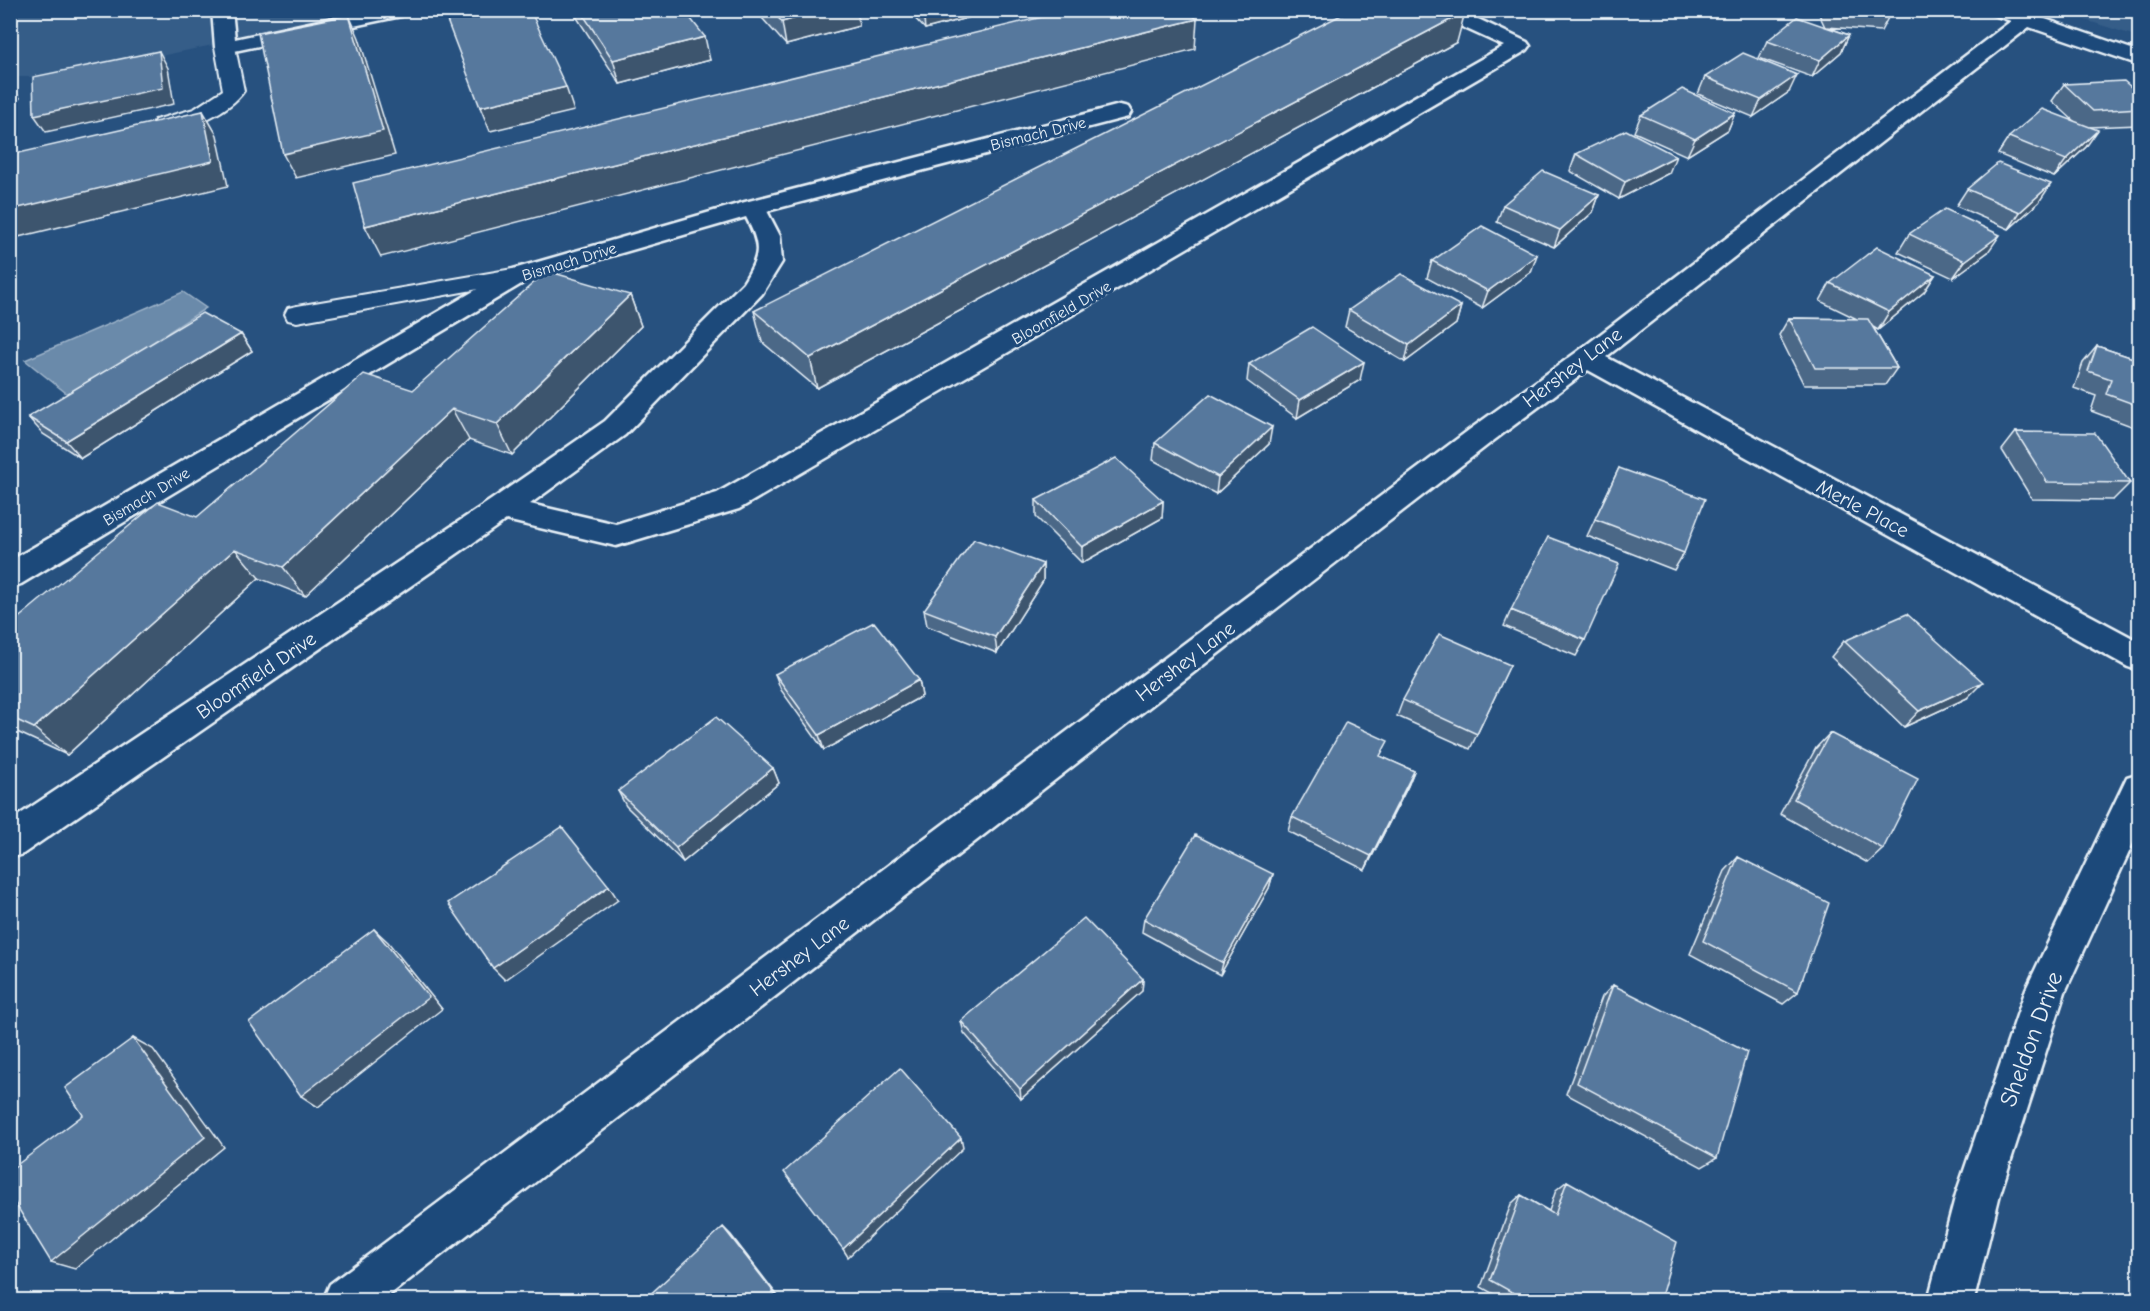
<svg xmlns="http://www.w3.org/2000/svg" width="2150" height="1311" font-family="'Comic Neue',sans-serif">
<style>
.built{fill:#355d88}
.water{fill:#6b8aaa;stroke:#9db3c9;stroke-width:1.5}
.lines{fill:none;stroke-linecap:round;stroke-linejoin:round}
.lane-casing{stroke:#e8f1f8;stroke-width:4}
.street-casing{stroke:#e8f1f8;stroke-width:5}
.lane{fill:#1f4a7a;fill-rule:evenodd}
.street{fill:#1f4a7a;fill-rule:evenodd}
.wall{fill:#4b6787;stroke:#e8f1f8;stroke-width:1.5}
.shaded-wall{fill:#3d546e;stroke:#e8f1f8;stroke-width:1.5}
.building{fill:#57789d;stroke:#e8f1f8;stroke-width:1.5}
.labels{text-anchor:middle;stroke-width:6;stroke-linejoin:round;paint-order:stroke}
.far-street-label{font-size:16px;fill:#e8f1f8;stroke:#1f4a7a}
.street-label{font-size:20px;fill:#e8f1f8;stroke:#1f4a7a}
.near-street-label{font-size:24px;fill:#e8f1f8;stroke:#1f4a7a}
</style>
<rect width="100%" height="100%" fill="#27517f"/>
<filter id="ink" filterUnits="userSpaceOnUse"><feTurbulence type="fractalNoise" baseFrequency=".0167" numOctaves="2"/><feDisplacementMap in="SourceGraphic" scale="12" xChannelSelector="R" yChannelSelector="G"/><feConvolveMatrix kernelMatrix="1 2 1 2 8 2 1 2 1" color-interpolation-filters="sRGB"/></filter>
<g filter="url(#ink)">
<path class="built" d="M 10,11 L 375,11 L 60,77 L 11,77 Z
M 2057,11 L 2139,11 L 2139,37 L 2063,13 Z"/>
<path class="water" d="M 183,292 L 206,308 L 70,396 L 25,360 Z"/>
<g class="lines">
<defs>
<path id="lane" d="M 225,41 L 232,43 L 235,47 L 244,91 C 230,112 180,136 155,130 L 152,125 L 155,120 L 194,109 L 223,90 L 215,47 L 218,43 Z
M 519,268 L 528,270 L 531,275 L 528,280 L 297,322 L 288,320 L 285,314 L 288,308 L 297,306 Z"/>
<path id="street" d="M 212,10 L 232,10 L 235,39 L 370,10 L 411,10 L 408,14 L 401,16 L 225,53 L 218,51 L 215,47 Z
M 1431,10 L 1459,10 L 1527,42 L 1530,46 L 1527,50 L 739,509 L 616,546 L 506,520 L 23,854 L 10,858 L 10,821 L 491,500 L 605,421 L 743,283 C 761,255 761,246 746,217 L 528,280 L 21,584 L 10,588 L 10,561 L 510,270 L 745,202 L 1120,105 L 1128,107 L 1131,112 L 1128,117 L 767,211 L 780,236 L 782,262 L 762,294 L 625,435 L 530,504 L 616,524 L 717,493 L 1504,46 L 1434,14 Z
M 1988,10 L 2019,10 L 2140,52 L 2140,65 L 2029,27 L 1606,357 L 2140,642 L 2140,671 L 2128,667 L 1588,370 L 1489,444 L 383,1300 L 323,1300 L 330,1284 L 1469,430 L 1577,352 L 2011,21 L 1991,14 Z
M 2140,773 L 2140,828 L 2065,992 L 2000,1194 L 1974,1300 L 1928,1300 L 1956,1194 L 2026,989 L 2127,777 Z"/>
</defs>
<use href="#lane" class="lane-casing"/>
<use href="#street" class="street-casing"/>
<use href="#lane" class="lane"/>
<use href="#street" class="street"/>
</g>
<path class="wall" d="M 572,10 L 684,10 L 710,60 L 620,84 Z
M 755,10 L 857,10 L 859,26 L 786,45 Z
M 907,10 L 997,10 L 925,29 Z
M 1817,10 L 1888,10 L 1890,14 L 1881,31 L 1827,27 L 1849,35 L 1841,52 L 1812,77 L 1759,58 L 1767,41 L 1825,27 Z
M 1457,42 L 817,388 L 762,342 L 754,311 Z
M 1705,77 L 1789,92 L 1753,117 L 1698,94 Z
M 2064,84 L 2139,94 L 2139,125 L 2090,127 L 2086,147 L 2054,177 L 1998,154 L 2009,137 L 2074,121 L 2052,101 Z
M 1735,113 L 1728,130 L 1687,156 L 1634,132 L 1641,115 Z
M 1576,154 L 1669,173 L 1619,199 L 1570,171 Z
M 1967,189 L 2039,202 L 2009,229 L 1956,206 Z
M 1599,195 L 1593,212 L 1554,247 L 1497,222 L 1503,205 Z
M 1909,234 L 1988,252 L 1953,278 L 1898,252 Z
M 1432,261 L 1531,272 L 1482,308 L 1427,278 Z
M 1935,275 L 1924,292 L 1878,330 L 1873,327 L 1897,368 L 1885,385 L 1804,385 L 1779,335 L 1789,318 L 1857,319 L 1820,301 L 1830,283 Z
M 630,295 L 641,326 L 512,455 L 469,440 L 305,596 L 259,578 L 67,755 L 17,732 L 10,738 L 10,625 L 197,517 L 413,390 Z
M 1461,306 L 1456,324 L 1405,362 L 1345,327 L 1349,310 Z
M 241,334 L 252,351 L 81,458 L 43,434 L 28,417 Z
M 2097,346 L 2139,360 L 2139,429 L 2091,411 L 2096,396 L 2074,388 L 2083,363 Z
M 1249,364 L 1360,380 L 1297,418 L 1247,381 Z
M 2016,432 L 2130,483 L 2113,500 L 2032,499 L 2002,450 Z
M 1155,443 L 1269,444 L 1216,494 L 1153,460 Z
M 1619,468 L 1684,553 L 1674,570 L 1587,536 Z
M 1036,500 L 1163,501 L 1162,518 L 1082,563 L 1036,517 Z
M 1043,564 L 1043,581 L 997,653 L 927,626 L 924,610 Z
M 1511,610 L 1585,640 L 1576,656 L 1504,626 Z
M 1844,641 L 1967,698 L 1904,727 L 1831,657 Z
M 1510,665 L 1470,749 L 1397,716 L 1403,700 Z
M 775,674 L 919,680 L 922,696 L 824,750 L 781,690 Z
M 1830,733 L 1883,849 L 1868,863 L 1780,814 L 1816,748 Z
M 1382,757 L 1414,771 L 1408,786 L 1365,870 L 1288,831 L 1292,817 Z
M 773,768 L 779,783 L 683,862 L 626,806 L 618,791 Z
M 1738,857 L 1798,992 L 1783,1004 L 1690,954 L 1725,871 Z
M 1273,874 L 1269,888 L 1220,975 L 1142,932 L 1144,919 Z
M 1143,979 L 1142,991 L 1021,1099 L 964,1033 L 961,1021 Z
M 1613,985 L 1717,1158 L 1702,1167 L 1566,1094 L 1602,997 Z
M 1567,1181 L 1660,1300 L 1504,1300 L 1481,1287 L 1511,1204 L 1521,1195 L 1549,1211 L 1556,1190 Z"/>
<path class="shaded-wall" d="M 824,10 L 857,10 L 859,26 L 786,45 L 782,22 Z
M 923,10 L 997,10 L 925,29 Z
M 1465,12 L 1457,42 L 817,388 L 810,358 Z
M 349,15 L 359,38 L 395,155 L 296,178 L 283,154 Z
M 1197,19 L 1195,49 L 381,257 L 365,226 Z
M 1849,35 L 1841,52 L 1812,77 L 1820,60 Z
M 705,37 L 710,60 L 620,84 L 613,60 Z
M 159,51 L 168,68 L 174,104 L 46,132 L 34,115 Z
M 1797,75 L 1789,92 L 1753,117 L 1761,100 Z
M 10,85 L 20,98 L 10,108 Z
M 566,87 L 574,111 L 490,131 L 480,107 Z
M 203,111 L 217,135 L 228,186 L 10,239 L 10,210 Z
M 1735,113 L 1728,130 L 1687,156 L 1695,139 Z
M 2098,130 L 2086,147 L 2054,177 L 2066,160 Z
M 1676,156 L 1669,173 L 1619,199 L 1625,182 Z
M 2051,184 L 2039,202 L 2009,229 L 2020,212 Z
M 1599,195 L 1593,212 L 1554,247 L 1560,230 Z
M 2000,235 L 1988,252 L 1953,278 L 1965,261 Z
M 1537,255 L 1531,272 L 1482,308 L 1488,291 Z
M 1935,275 L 1924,292 L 1878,330 L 1889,312 Z
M 630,295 L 641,326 L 512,455 L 497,424 Z
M 1461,306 L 1456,324 L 1405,362 L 1409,345 Z
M 241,334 L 252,351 L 81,458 L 66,441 Z
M 1364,362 L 1360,380 L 1297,418 L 1300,400 Z
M 452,409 L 469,440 L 305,596 L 283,567 Z
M 1272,427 L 1269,444 L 1216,494 L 1218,477 Z
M 1163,501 L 1162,518 L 1082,563 L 1082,547 Z
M 235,549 L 259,578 L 67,755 L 34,728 Z
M 1043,564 L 1043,581 L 997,653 L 995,637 Z
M 919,680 L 922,696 L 824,750 L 819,735 Z
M 1983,682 L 1967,698 L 1904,727 L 1919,711 Z
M 10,727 L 17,732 L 10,738 Z
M 773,768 L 779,783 L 683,862 L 676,848 Z
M 1414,771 L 1408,786 L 1365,870 L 1371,856 Z
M 1273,874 L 1269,888 L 1220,975 L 1223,963 Z
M 609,886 L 618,900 L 505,980 L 493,968 Z
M 374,929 L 388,942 L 442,1009 L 318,1107 L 301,1096 Z
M 1143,979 L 1142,991 L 1021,1099 L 1020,1089 Z
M 133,1038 L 153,1049 L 224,1147 L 75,1269 L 51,1262 Z
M 961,1138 L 963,1148 L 848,1257 L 843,1249 Z
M 723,1227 L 731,1235 L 781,1300 L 780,1300 Z"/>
<path class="building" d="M 443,10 L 530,10 L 566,87 L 480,107 Z
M 580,10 L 684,10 L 705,37 L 613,60 Z
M 771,10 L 824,10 L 782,22 Z
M 1071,10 L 1187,10 L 1197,19 L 365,226 L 353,183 Z
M 1351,10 L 1460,10 L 1465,12 L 810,358 L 754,311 Z
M 1833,10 L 1888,10 L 1890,14 L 1833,11 Z
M 349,15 L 383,131 L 283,154 L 258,33 Z
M 1797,17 L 1849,35 L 1820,60 L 1767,41 Z
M 159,51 L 163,88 L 34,115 L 33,77 Z
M 1743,53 L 1797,75 L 1761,100 L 1705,77 Z
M 2124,81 L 2139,94 L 2139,108 L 2093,111 L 2064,84 Z
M 1682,89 L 1735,113 L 1695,139 L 1641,115 Z
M 2042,109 L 2098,130 L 2066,160 L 2009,137 Z
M 203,111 L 213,161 L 10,210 L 10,155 Z
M 1626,130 L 1676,156 L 1625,182 L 1576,154 Z
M 1998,163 L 2051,184 L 2020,212 L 1967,189 Z
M 1543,171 L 1599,195 L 1560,230 L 1503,205 Z
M 1945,209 L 2000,235 L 1965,261 L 1909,234 Z
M 1482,226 L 1537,255 L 1488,291 L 1432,261 Z
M 1877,247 L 1935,275 L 1889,312 L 1830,283 Z
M 547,271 L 630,295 L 497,424 L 452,409 L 283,567 L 235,549 L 34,728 L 10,717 L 10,625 L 158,502 L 197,517 L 364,374 L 413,390 Z
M 1401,274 L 1461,306 L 1409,345 L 1349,310 Z
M 202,313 L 241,334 L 66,441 L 28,417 Z
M 1789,318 L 1868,319 L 1897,368 L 1815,368 Z
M 1312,327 L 1364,362 L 1300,400 L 1249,364 Z
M 2097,346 L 2139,360 L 2139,406 L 2106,394 L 2111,379 L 2088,371 Z
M 1210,394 L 1272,427 L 1218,477 L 1155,443 Z
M 2016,432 L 2095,433 L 2130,483 L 2047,482 Z
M 1116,458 L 1163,501 L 1082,547 L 1036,500 Z
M 1619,468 L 1705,499 L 1684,553 L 1595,519 Z
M 1548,537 L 1619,564 L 1585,640 L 1511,610 Z
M 974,539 L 1043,564 L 995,637 L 924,610 Z
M 1907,614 L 1983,682 L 1919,711 L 1844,641 Z
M 874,622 L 919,680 L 819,735 L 775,674 Z
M 1439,634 L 1510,665 L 1477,734 L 1403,700 Z
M 716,717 L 773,768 L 676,848 L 618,791 Z
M 1346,722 L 1388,741 L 1380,756 L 1414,771 L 1371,856 L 1292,817 Z
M 1830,733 L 1918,779 L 1883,849 L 1794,799 Z
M 562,827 L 609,886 L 493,968 L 448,903 Z
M 1195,835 L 1273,874 L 1223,963 L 1144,919 Z
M 1738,857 L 1829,903 L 1798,992 L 1703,941 Z
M 1084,918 L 1143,979 L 1020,1089 L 961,1021 Z
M 374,929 L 429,997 L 301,1096 L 249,1022 Z
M 1613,985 L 1747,1052 L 1717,1158 L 1577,1083 Z
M 133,1038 L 205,1137 L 51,1262 L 10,1195 L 10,1170 L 83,1115 L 65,1088 Z
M 900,1068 L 961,1138 L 843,1249 L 784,1172 Z
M 1567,1181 L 1677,1242 L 1660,1300 L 1526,1300 L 1490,1280 L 1521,1195 L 1555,1215 Z
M 723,1227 L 780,1300 L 644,1300 Z"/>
</g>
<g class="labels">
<g class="far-street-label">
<text transform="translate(1038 133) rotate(-14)" y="6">Bismach Drive</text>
<text transform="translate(569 261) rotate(-17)" y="6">Bismach Drive</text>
<text transform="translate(1061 312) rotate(-30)" y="6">Bloomfield Drive</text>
<text transform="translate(146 496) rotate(-31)" y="6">Bismach Drive</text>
</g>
<g class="street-label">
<text transform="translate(1572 367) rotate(-37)" y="7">Hershey Lane</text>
<text transform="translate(1863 508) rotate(28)" y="7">Merle Place</text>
<text transform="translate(1185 661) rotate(-37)" y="7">Hershey Lane</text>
<text transform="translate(256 675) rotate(-34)" y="7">Bloomfield Drive</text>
<text transform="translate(799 956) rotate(-37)" y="7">Hershey Lane</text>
</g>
<g class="near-street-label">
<text transform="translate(2031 1039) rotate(-70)" y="8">Sheldon Drive</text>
</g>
</g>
<rect width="2150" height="1311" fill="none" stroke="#1f4a7a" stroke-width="36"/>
<rect x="18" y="18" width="2114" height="1275" fill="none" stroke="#e8f1f8" stroke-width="2" filter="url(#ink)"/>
</svg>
